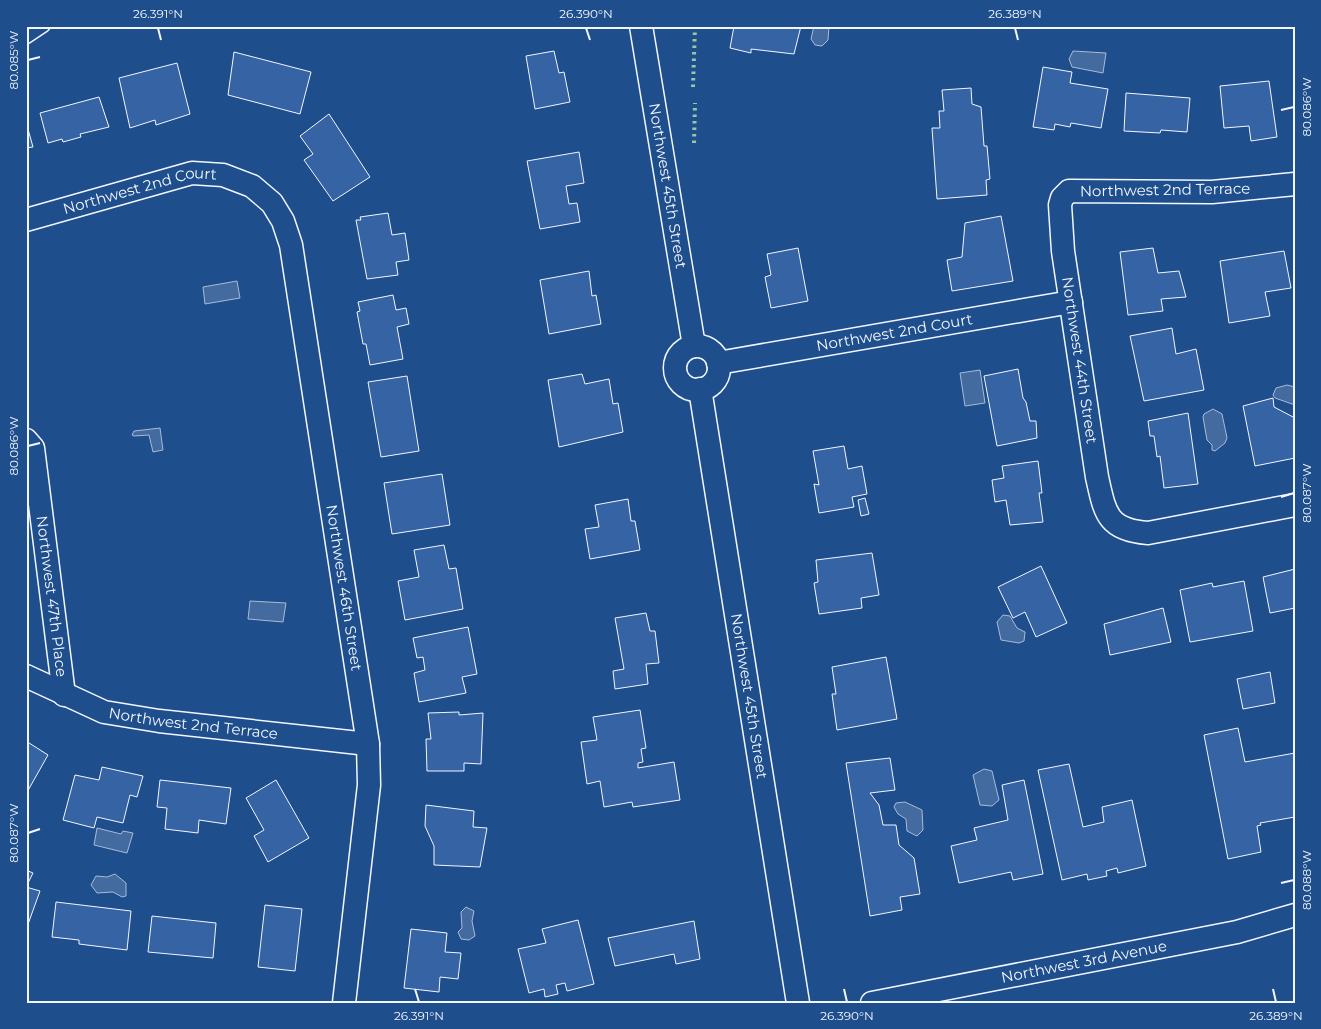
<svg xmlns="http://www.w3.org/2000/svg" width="1321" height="1029" font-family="Montserrat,sans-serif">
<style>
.water{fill:#446ba0;stroke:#a8bbd7}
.building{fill:#3563a3;stroke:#f2f6ff}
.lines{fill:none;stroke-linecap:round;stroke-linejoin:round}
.service-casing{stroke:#f2f6ff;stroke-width:14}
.minor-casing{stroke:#f2f6ff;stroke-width:25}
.service{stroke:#1f4e8c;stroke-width:11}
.minor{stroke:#1f4e8c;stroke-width:22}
.hedge{stroke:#97c8a6;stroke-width:4;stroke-dasharray:2.5 4;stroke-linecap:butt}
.ticks{fill:none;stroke:#f2f6ff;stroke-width:2}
.labels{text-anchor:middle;stroke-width:4;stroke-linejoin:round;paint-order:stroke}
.street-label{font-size:15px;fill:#f2f6ff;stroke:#1f4e8c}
.neatline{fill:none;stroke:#f2f6ff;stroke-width:2}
.ticks-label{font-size:12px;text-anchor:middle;fill:#f2f6ff}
</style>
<rect width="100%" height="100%" fill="#1f4e8c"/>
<path class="water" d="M 814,26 L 829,26 L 828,40 L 822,46 L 815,45 L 811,39 Z
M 1073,51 L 1106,53 L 1103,73 L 1072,67 L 1069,59 Z
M 237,281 L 240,298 L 205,304 L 203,287 Z
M 980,370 L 985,403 L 965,406 L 960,373 Z
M 1287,385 L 1295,387 L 1295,405 L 1275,398 L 1273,395 L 1276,388 Z
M 1213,409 L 1222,414 L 1227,438 L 1225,443 L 1215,451 L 1212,450 L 1212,445 L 1207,440 L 1203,417 L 1204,414 Z
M 160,428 L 163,450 L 153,452 L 149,435 L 134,436 L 132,435 L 134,431 Z
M 250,601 L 286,603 L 283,622 L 248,619 Z
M 1003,615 L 1010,616 L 1017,628 L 1025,632 L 1024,641 L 1019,643 L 1001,640 L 997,622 Z
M 984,769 L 992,771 L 999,800 L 992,806 L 980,805 L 973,775 Z
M 905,802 L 922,810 L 923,830 L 917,836 L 907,831 L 906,819 L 898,814 L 894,807 L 896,803 Z
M 97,828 L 121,834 L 123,831 L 133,833 L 127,853 L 94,845 Z
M 115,874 L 126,883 L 126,896 L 122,897 L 113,892 L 97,893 L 91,885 L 96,876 L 107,877 Z
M 466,907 L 474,911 L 472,921 L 475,936 L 469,940 L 461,939 L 458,932 L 462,928 L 461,912 Z"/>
<path class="building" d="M 734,26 L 801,26 L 794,54 L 751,49 L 751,53 L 730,48 Z
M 554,51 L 559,73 L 564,72 L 570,102 L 535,109 L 526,56 Z
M 234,52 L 311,72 L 300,114 L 228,95 Z
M 177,63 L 190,114 L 156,125 L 155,120 L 130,128 L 119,78 Z
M 1043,67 L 1072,72 L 1070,83 L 1108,89 L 1101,128 L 1071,123 L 1070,127 L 1055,124 L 1054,130 L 1033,127 Z
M 1269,81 L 1277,137 L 1251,141 L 1249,126 L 1224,128 L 1220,86 Z
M 971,88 L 972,104 L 981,107 L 984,146 L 987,146 L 990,179 L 986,180 L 987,195 L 937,199 L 932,128 L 940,128 L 939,111 L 944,111 L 942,90 Z
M 1126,93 L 1190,98 L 1187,132 L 1161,130 L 1160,133 L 1124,131 Z
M 99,97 L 109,127 L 80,134 L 81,137 L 63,142 L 62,139 L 48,143 L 40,113 Z
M 329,114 L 370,177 L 333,201 L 304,160 L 313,154 L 300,136 Z
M 26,122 L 33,147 L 26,148 Z
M 579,152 L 584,183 L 566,186 L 569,204 L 577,203 L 580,222 L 540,229 L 527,161 Z
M 388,213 L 392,235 L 405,233 L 409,260 L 396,262 L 398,275 L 367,279 L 356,220 L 361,220 L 360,217 Z
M 1001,216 L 1013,281 L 952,291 L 947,260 L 962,257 L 965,223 Z
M 798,248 L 808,301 L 771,308 L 765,277 L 771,275 L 767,254 Z
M 1153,248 L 1158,273 L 1179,271 L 1186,297 L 1161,299 L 1163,311 L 1128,315 L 1120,252 Z
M 1284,251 L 1291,288 L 1265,292 L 1270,316 L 1229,323 L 1220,261 Z
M 589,271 L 592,296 L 596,295 L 601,324 L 549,334 L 540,280 Z
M 393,295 L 396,310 L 406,308 L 409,324 L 397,327 L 403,359 L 370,365 L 366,344 L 363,344 L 357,312 L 360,311 L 358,302 Z
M 1172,328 L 1176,354 L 1196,349 L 1204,390 L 1144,401 L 1130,336 Z
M 1018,369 L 1023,398 L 1026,402 L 1030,421 L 1036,421 L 1037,438 L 997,446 L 984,376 Z
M 582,374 L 585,384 L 609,379 L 613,404 L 618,403 L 623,432 L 559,447 L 548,380 Z
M 407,376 L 419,451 L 381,457 L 368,382 Z
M 1273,398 L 1274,407 L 1295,418 L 1295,458 L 1255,466 L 1243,406 Z
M 1188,413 L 1198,484 L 1164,488 L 1160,456 L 1157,457 L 1154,436 L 1150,436 L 1148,421 Z
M 844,446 L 848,469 L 862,466 L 867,494 L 852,497 L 854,507 L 819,513 L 814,484 L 819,485 L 813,451 Z
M 1038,461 L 1042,493 L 1039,493 L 1043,522 L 1010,525 L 1006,500 L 995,502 L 992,480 L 1004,478 L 1002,466 Z
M 442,474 L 450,525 L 392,534 L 384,483 Z
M 865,498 L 869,514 L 861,516 L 858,500 Z
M 628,499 L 631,521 L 635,521 L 640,550 L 590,559 L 585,529 L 599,527 L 595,505 Z
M 444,545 L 449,569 L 456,568 L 463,609 L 405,620 L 398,581 L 419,577 L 414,550 Z
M 872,553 L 879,595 L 861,598 L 862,608 L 819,614 L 814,583 L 818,582 L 816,560 Z
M 1041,566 L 1067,623 L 1036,637 L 1025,612 L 1013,618 L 998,587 Z
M 1295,569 L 1295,608 L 1270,613 L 1263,577 Z
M 1244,581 L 1253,631 L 1190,642 L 1180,590 L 1212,583 L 1213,587 Z
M 1163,608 L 1171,642 L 1110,655 L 1104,624 Z
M 646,613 L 650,631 L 655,631 L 659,663 L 646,664 L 648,684 L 615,689 L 613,671 L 624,669 L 615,618 Z
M 468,627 L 477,674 L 462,677 L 466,693 L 419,702 L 414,673 L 425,670 L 423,657 L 417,658 L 413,638 Z
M 886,657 L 897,719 L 837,730 L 832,694 L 836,694 L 832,667 Z
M 1270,672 L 1275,703 L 1243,709 L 1237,679 Z
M 640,710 L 646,748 L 641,749 L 643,762 L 638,763 L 638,768 L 674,762 L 680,800 L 633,807 L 632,802 L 604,807 L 600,781 L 587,784 L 581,742 L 597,740 L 593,717 Z
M 459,712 L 459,715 L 483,713 L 481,764 L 464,763 L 464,771 L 427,771 L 426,739 L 431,739 L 428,713 Z
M 1238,728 L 1245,762 L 1295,753 L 1295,817 L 1260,823 L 1261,825 L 1257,826 L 1261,852 L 1228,859 L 1204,735 Z
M 26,741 L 48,755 L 26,794 Z
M 890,758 L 895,790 L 870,793 L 879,805 L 883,825 L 896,825 L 899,845 L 914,858 L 920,894 L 900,897 L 902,910 L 870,916 L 846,763 Z
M 1069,764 L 1083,827 L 1104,822 L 1102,807 L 1132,800 L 1146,866 L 1118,873 L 1117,868 L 1106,871 L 1107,876 L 1088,880 L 1087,874 L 1062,880 L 1038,770 Z
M 102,767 L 143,776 L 137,797 L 130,795 L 123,823 L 97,817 L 94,828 L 63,820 L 75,775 L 99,780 Z
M 160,780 L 231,788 L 226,824 L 199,820 L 198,833 L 165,829 L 167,808 L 157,807 Z
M 276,780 L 309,838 L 268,862 L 254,836 L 264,830 L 246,798 Z
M 1024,780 L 1043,874 L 1013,880 L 1011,872 L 959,883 L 951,846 L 977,840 L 974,828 L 1008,820 L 1002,785 Z
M 426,805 L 474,811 L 473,827 L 487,828 L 480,867 L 434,865 L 434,846 L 425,826 Z
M 26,870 L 33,873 L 26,887 L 40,891 L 27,927 L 26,927 Z
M 56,902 L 131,911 L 127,950 L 79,944 L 79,940 L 52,937 Z
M 265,905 L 302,909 L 295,971 L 258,967 Z
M 152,916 L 216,923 L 213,958 L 148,952 Z
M 578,920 L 594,984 L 567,991 L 565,983 L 556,985 L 558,994 L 545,997 L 544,989 L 529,993 L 518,949 L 546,943 L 542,929 Z
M 694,921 L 700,959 L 676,964 L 674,954 L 615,966 L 608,938 Z
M 411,929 L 447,933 L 445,952 L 461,953 L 458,979 L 440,977 L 439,992 L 404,988 Z"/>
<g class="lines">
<defs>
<path id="service" d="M 26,38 L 44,26"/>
<g id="minor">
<path id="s1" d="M 641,26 L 694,346"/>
<path id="s2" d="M 1295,184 L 1212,192 L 1069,191 L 1062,198 L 1060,205 L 1063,251 L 1097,477 C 1105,513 1107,530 1148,533 L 1295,505"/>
<path id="s3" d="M 26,220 L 192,173 L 223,175 L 252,186 L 272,203 L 283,221 L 291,245 L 368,744 L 369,785 L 344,1003"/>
<circle cx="697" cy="368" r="22"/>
<path id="s4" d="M 718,363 L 1071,302"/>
<path id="s5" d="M 700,389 L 798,1003"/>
<path id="s6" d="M 26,440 L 33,448 L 64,695"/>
<path id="s7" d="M 26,676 L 104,712 L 159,721 L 368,744"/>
<path id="s8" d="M 872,1003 L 1237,932 L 1295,915"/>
</g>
</defs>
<use href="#service" class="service-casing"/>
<use href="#minor" class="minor-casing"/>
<use href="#service" class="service"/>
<use href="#minor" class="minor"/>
<path class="hedge" d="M 693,87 L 695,26
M 694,143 L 695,103"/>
</g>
<path class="ticks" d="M 158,28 L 161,40M 586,28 L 590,40M 1015,28 L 1018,40M 28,60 L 40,57M 1281,110 L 1294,107M 28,446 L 40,443M 1281,497 L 1294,493M 28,833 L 40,829M 1281,883 L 1294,880M 415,989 L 419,1002M 844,989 L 847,1002M 1273,989 L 1276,1002"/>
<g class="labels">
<g class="street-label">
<text dy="5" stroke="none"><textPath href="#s1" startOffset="162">Northwest 45th Street</textPath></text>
<text transform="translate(1165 190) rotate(-1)" y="5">Northwest 2nd Terrace</text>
<text dy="5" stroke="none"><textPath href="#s3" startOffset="118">Northwest 2nd Court</textPath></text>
<text dy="5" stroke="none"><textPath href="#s4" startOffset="179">Northwest 2nd Court</textPath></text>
<text dy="5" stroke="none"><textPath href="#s2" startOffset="400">Northwest 44th Street</textPath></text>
<text dy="5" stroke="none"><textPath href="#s3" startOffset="654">Northwest 46th Street</textPath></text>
<text dy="5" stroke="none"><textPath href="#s6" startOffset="160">Northwest 47th Place</textPath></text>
<text dy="5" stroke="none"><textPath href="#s5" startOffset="311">Northwest 45th Street</textPath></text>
<text dy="5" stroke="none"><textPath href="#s7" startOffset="176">Northwest 2nd Terrace</textPath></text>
<text dy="5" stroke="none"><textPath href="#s8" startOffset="216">Northwest 3rd Avenue</textPath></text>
</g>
</g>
<rect width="1321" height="1029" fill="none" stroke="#1f4e8c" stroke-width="55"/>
<rect x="28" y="28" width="1266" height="974" class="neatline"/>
<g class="ticks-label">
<text x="158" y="18">26.391°N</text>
<text x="586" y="18">26.390°N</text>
<text x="1015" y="18">26.389°N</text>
<text transform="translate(14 60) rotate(-90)" y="4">80.085°W</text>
<text transform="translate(1307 107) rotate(-90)" y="4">80.086°W</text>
<text transform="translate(14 446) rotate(-90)" y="4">80.086°W</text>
<text transform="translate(1307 493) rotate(-90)" y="4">80.087°W</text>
<text transform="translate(14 833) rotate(-90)" y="4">80.087°W</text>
<text transform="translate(1307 880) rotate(-90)" y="4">80.088°W</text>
<text x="419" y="1020">26.391°N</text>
<text x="847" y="1020">26.390°N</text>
<text x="1276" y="1020">26.389°N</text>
</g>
</svg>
